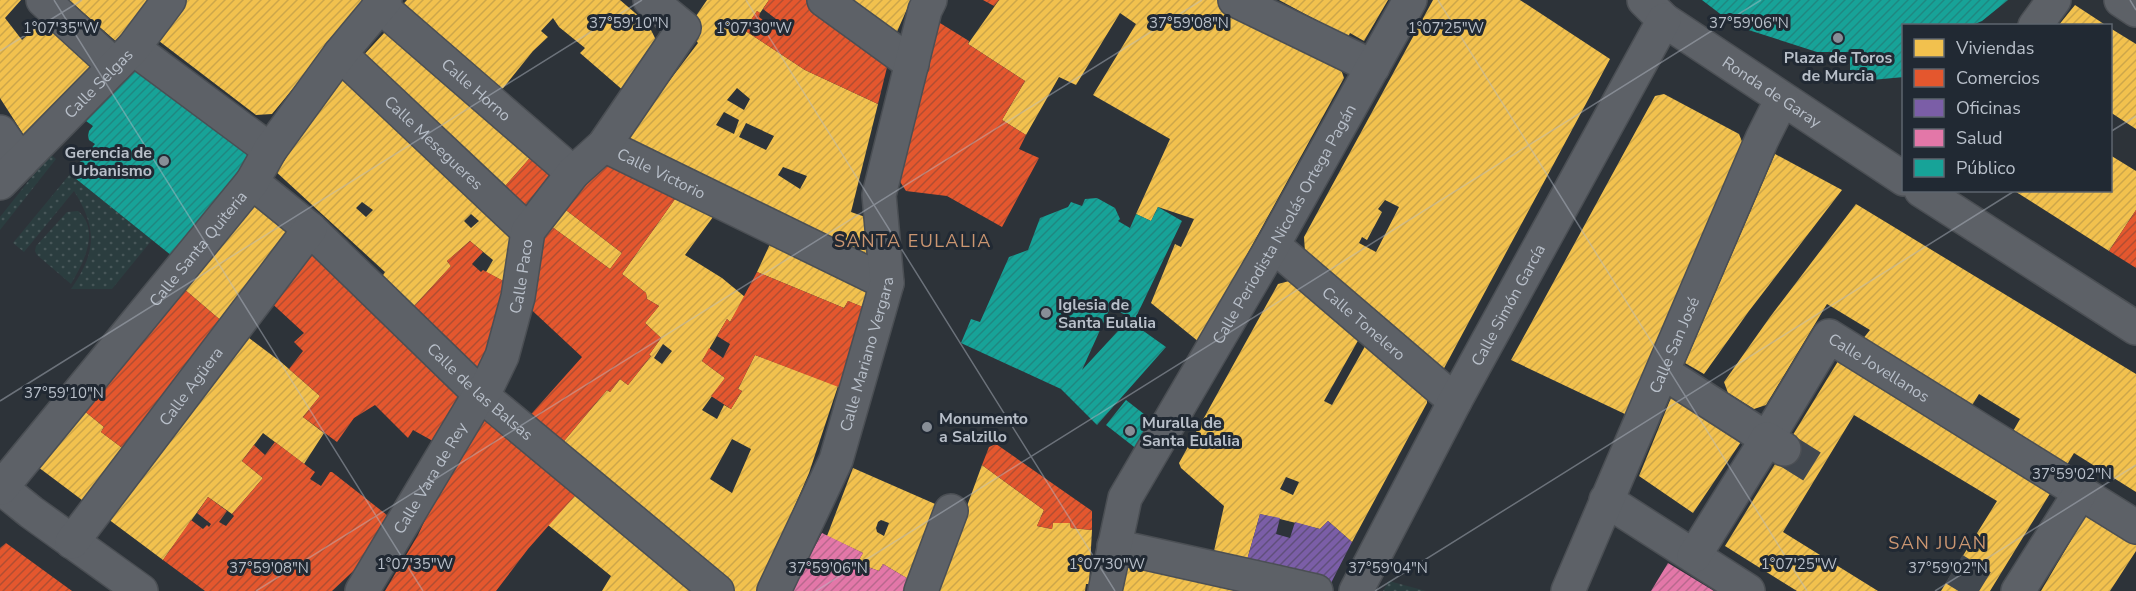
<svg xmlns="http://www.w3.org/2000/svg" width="2136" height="591" font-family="'Nunito Sans',sans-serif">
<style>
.green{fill:url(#green-dots)}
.homes{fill:url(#homes-hatch);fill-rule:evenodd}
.shops{fill:url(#shops-hatch)}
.offices{fill:url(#offices-hatch)}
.health{fill:url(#health-hatch)}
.public{fill:url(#public-hatch)}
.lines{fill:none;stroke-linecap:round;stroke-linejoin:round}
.minor-tunnel{stroke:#42484f;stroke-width:33;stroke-dasharray:33 16;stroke-linecap:butt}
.minor-casing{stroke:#4b4f54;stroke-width:36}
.minor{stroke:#5d6167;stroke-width:33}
.ticks{fill:none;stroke:#b8bfc9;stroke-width:1.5;stroke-opacity:0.45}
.poi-dot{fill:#878e97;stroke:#212933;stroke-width:2}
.labels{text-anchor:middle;stroke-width:6;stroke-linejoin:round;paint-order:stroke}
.poi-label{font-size:16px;font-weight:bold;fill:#b8bfc9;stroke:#212933;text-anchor:start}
.street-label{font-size:16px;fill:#b8bfc9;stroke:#212933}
.neighbourhood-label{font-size:18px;letter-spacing:1.5px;fill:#cb9671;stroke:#212933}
.ticks-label{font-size:15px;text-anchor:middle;fill:#b8bfc9;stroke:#212933;stroke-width:6;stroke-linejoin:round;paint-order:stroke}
</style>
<defs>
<pattern id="green-dots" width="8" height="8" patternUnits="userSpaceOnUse" patternTransform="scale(1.5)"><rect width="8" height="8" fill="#2b3d3f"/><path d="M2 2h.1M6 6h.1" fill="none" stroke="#485759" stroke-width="1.8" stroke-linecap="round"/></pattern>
<pattern id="homes-hatch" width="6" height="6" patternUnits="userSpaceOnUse" patternTransform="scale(1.5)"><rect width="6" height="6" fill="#f2c14e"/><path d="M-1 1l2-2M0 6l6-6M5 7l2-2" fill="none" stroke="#cda64a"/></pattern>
<pattern id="shops-hatch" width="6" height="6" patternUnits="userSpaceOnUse" patternTransform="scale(1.5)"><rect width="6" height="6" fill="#e4572e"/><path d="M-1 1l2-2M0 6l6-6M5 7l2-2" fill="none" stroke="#b04e32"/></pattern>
<pattern id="offices-hatch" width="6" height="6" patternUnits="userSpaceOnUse" patternTransform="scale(1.5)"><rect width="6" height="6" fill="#7b5ea7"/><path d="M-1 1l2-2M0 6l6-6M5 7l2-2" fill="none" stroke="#604f7c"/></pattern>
<pattern id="health-hatch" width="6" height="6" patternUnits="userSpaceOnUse" patternTransform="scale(1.5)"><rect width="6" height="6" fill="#e377a8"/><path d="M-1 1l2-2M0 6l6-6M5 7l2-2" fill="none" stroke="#b8688d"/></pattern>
<pattern id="public-hatch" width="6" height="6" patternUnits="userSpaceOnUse" patternTransform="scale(1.5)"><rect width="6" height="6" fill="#17a398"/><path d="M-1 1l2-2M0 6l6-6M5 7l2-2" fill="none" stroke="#1f8881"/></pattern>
</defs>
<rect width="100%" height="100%" fill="#2d3339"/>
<path class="green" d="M 50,154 L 56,159 L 0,230 L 0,217 Z
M 70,174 L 152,240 L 112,289 L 71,289 C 96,253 98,229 74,191 L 24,252 L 13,243 Z
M 78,211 C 101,230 83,264 71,284 L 37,255 L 35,251 L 36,246 L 67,212 Z
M 1389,581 L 1426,591 L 1383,591 Z"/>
<path class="homes" d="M 0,0 L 21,0 L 5,18 L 22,40 L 53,11 L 103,62 L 27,140 L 0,98 Z
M 69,0 L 151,0 L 119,44 Z
M 185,0 L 366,0 L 272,114 L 256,115 L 159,41 L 157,29 Z
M 407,0 L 620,0 L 648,24 L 655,38 L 656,51 L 625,92 L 580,53 L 585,48 L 559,27 L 553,18 L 541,31 L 548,37 L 533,51 L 496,97 L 397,11 Z
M 707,0 L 769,0 L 760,13 L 757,11 L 744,30 L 805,70 L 878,104 L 851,212 L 871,219 L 866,256 L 627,142 L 625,135 L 660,93 L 698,43 L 687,29 ZM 737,88 L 750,99 L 744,110 L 727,100 ZM 724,112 L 739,120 L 734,134 L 716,125 ZM 746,123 L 774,136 L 766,150 L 739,137 ZM 783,167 L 807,176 L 800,189 L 778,175 Z
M 831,0 L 911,0 L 892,43 Z
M 999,0 L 1217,0 L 1339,64 L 1344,78 L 1199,342 L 1151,303 L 1175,244 L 1181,247 L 1194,219 L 1158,207 L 1151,221 L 1136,214 L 1170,139 L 1093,95 L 1136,24 L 1120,13 L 1076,85 L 1059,77 L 1026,135 L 1002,120 L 1025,81 L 968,44 Z
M 1279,0 L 1388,0 L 1364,41 L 1350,33 L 1348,37 Z
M 1433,0 L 1520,0 L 1610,59 L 1442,372 L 1351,297 L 1354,292 L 1305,252 L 1304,237 ZM 1385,200 L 1399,207 L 1376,252 L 1359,243 L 1362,237 L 1367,240 L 1382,212 L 1378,209 Z
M 2075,5 L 2107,26 L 2058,26 Z
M 2110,28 L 2136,44 L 2136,129 L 2110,112 Z
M 385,32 L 536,151 L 499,193 L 361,58 Z
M 341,77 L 513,229 L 511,285 L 486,272 L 493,260 L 470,241 L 447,261 L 451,266 L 406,315 L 380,280 L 385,272 L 273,169 ZM 362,202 L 373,210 L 366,217 L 356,208 ZM 471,214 L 479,221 L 471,228 L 464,221 Z
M 1664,94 L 1739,134 L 1743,144 L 1627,415 L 1511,360 L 1655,96 Z
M 1775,154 L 1842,190 L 1749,311 L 1704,374 L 1685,363 Z
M 2110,155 L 2136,171 L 2136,210 L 2109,251 L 2013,190 L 2110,190 Z
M 675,199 L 713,217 L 685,255 L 722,278 L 745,297 L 730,322 L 727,319 L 702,361 L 725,378 L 702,410 L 717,419 L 724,405 L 731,409 L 742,391 L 738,389 L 755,355 L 838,386 L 809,473 L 758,591 L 730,591 L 559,447 L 607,390 L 610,392 L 620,379 L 628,385 L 651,356 L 649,355 L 661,338 L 645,323 L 659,306 L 647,299 L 646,293 L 622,274 ZM 663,344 L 672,351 L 662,364 L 654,358 ZM 732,439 L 751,449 L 732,493 L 710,479 Z
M 247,201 L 263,201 L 286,226 L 286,241 L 225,324 L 177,283 Z
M 1856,204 L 2136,374 L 2136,492 L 2074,453 L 2065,468 L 2012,433 L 2020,419 L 1979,394 L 1971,407 L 1862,340 L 1870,330 L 1827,304 L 1766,405 L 1754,409 L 1728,393 L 1724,382 L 1770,317 Z
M 562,207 L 622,253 L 610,269 L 548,224 Z
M 771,242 L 870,290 L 865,308 L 848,301 L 844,308 L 757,272 Z
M 1293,280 L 1360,337 L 1324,401 L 1332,405 L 1368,341 L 1427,388 L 1427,403 L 1352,542 L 1328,521 L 1320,529 L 1260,514 L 1247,560 L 1214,551 L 1224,506 L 1181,468 L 1179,463 L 1278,284 ZM 1286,477 L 1299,482 L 1293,495 L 1280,489 Z
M 241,332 L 281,362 L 320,396 L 303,417 L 324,433 L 304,464 L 263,433 L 242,461 L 263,478 L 232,514 L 208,497 L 163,560 L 100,513 Z
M 1840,358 L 2054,487 L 1990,591 L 1941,591 L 1997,501 L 1854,415 L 1783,532 L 1878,591 L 1797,591 L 1725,546 Z
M 1673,393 L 1747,433 L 1693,513 L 1639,476 Z
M 77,405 L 104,427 L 101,432 L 129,453 L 90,506 L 30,461 Z
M 982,465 L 1044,510 L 1037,526 L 1052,529 L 1053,523 L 1070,523 L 1071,528 L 1092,530 L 1089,584 L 1086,584 L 1085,591 L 936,591 Z
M 853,468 L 942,507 L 910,580 L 883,564 L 879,571 L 857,563 L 863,553 L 827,536 ZM 881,520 L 889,523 L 884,536 L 877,532 L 876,528 L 878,522 Z
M 580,490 L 698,591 L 602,591 L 611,576 L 548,525 Z
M 2086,515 L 2136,545 L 2136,551 L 2110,591 L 2041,591 Z
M 1134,564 L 1248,591 L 1120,591 L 1123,572 Z"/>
<path class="shops" d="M 769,0 L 813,0 L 890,55 L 878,104 L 805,70 L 744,30 L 757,11 L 760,13 L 759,17 L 771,26 L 776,19 L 763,9 Z
M 983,0 L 999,0 L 994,6 Z
M 940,23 L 969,41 L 968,44 L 1025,81 L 1002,120 L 1026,135 L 1019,149 L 1039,158 L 1002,227 L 947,196 L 906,191 L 899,180 L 935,29 Z
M 536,151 L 547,161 L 549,176 L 526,205 L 511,205 L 499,193 Z
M 599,159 L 675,199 L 622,274 L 646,293 L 647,299 L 659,306 L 645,323 L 661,338 L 649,355 L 651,356 L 628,385 L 620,379 L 610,392 L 607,390 L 559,447 L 525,421 L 582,357 L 522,301 L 548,224 L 610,269 L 622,253 L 562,207 Z
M 2136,210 L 2136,268 L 2109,251 Z
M 470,241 L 483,252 L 472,264 L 481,272 L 483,270 L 511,285 L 504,323 L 475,379 L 406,315 L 451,266 L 447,261 Z
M 314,245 L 467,398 L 440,445 L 413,430 L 408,438 L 375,405 L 354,418 L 337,442 L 303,417 L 320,396 L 289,369 L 303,351 L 294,342 L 304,333 L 266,298 Z
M 757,272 L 844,308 L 848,301 L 868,309 L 841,388 L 755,355 L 738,389 L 742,391 L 731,409 L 711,396 L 725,378 L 702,361 L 709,348 L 723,358 L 730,344 L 717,336 L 727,319 L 730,322 Z
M 177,283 L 225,324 L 129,453 L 101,432 L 104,427 L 77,405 Z
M 485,412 L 580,490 L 528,549 L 496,591 L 385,591 L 418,535 L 451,464 Z
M 275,442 L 315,472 L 310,479 L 321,486 L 330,472 L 332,472 L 392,519 L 366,559 L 332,591 L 205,591 L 163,560 L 191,520 L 203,529 L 207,525 L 209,527 L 211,524 L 197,513 L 208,497 L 227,511 L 219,522 L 226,526 L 234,516 L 232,514 L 263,478 L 242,461 L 254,445 L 265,455 Z
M 996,444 L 1092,511 L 1092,530 L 1071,528 L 1070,523 L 1053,523 L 1052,529 L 1037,526 L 1044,510 L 982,465 L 989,447 Z
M 6,543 L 72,591 L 0,591 L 0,548 Z"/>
<path class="offices" d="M 1260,514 L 1280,518 L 1276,534 L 1290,538 L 1295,522 L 1320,529 L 1328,521 L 1352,542 L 1331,583 L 1247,560 Z"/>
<path class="health" d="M 822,533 L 863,553 L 857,563 L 879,571 L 883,564 L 910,580 L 906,591 L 787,591 L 808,546 L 814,548 Z
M 1668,563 L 1714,591 L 1651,591 Z"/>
<path class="public" d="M 1702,0 L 2008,0 L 1982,21 L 1970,26 L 1904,26 L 1904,50 L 1902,51 L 1904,77 L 1850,82 L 1850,52 L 1817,52 L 1736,26 Z
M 135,60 L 255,148 L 204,228 L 177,260 L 70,174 L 95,144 L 89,140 L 88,136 L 89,131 L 93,126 L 86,121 Z
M 1097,198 L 1115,208 L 1120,219 L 1118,221 L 1130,228 L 1136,214 L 1151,221 L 1158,207 L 1182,221 L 1135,319 L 1110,308 L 1082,370 L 1128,320 L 1166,347 L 1097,425 L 1061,389 L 961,343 L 971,319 L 980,322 L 1009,257 L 1028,250 L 1040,218 L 1068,207 L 1071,202 L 1082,206 L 1085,199 Z
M 1126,400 L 1158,425 L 1138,450 L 1106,425 Z"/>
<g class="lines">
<path class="minor-tunnel" d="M 1784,449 L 1824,474
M 1954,569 L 1990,591"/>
<defs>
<g id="minor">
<path d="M 43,0 L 115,66"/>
<path d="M 824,0 L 912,64"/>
<path d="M 1235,0 L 1373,67"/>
<path id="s1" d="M 1644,0 L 1664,20 L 1904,179"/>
<path d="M 2121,0 L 2136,10"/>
<path id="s2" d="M 379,5 L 573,173"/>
<path d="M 2035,26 L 2054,0"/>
<path d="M 133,48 L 270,150"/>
<path id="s3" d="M 340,54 L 528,231"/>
<path d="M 0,132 L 21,162"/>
<path id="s4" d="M 604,145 L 887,283"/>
<path id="s5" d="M 252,182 L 310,229 L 480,394 L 717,591"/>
<path id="s6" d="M 0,183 L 133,48 L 169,0"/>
<path d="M 1921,190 L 2136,328"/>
<path id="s7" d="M 1273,245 L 1455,401"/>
<path id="s8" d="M 1663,372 L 1767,439 L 1829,336 L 2136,527"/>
<path d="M 0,487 L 31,512 L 141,591"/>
<path id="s9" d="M 1,488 L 252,182 L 270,150 L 340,54 L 385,0"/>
<path d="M 1606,500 L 1748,591"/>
<path id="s10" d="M 72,542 L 310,229"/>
<path d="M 1114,546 L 1316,591"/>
<path d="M 1694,556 L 1767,439 L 1784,449"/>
<path id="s11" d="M 362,591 L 480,394 L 487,387 L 502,356 L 518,297 L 528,231 L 573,173 L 604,145 L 684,28 L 650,0"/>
<path id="s12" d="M 774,591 L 836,460 L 887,283 L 879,195 L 925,10 L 930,0"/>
<path d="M 921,591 L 951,511"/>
<path id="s13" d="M 1105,591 L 1125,498 L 1273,245 L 1410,0"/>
<path id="s14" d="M 1356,591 L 1455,401 L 1664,20"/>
<path id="s15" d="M 1568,591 L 1762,139 L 1782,99"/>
<path d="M 2018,591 L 2080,493"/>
</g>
</defs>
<use href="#minor" class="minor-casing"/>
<use href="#minor" class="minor"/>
</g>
<path class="ticks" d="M 54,0 L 423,591M 746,0 L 1115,591M 1438,0 L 1807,591M 2130,0 L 2136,10M 0,51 L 82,0M 2110,132 L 2136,116M 0,401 L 642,0M 256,591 L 1202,0M 816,591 L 1761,0M 1375,591 L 2016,190M 1935,591 L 2136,465"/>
<g class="poi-dot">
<circle cx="1838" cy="38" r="6"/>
<circle cx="164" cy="161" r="6"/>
<circle cx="1046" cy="313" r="6"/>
<circle cx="927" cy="427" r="6"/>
<circle cx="1130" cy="431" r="6"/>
</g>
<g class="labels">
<g class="poi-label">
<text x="1838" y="63" text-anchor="middle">Plaza de Toros<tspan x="1838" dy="18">de Murcia</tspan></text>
<text x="152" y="158" text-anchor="end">Gerencia de<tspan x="152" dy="18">Urbanismo</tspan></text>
<text x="1058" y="310">Iglesia de<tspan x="1058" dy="18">Santa Eulalia</tspan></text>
<text x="939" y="424">Monumento<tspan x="939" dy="18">a Salzillo</tspan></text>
<text x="1142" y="428">Muralla de<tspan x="1142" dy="18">Santa Eulalia</tspan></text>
</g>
<g class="street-label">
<text dy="6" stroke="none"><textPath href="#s6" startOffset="140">Calle Selgas</textPath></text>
<text dy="6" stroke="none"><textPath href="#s2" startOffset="129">Calle Horno</textPath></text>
<text dy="6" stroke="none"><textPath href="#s1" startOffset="158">Ronda de Garay</textPath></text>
<text dy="6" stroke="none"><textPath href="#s3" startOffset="129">Calle Mesegueres</textPath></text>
<text dy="6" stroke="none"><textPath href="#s4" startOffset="64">Calle Victorio</textPath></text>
<text dy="6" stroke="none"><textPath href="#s13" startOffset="412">Calle Periodista Nicolás Ortega Pagán</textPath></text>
<text dy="6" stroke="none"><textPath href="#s9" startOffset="310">Calle Santa Quiteria</textPath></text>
<text dy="6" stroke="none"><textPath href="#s11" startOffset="356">Calle Paco</textPath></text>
<text dy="6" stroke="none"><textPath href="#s14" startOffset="324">Calle Simón García</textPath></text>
<text dy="6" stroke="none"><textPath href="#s7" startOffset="120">Calle Tonelero</textPath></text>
<text dy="6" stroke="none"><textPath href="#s15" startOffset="268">Calle San José</textPath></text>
<text dy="6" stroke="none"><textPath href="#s12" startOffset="255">Calle Mariano Vergara</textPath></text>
<text dy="6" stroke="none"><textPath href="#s8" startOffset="303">Calle Jovellanos</textPath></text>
<text dy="6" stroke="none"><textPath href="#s10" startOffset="196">Calle Agüera</textPath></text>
<text dy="6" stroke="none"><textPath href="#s5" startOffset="310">Calle de las Balsas</textPath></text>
<text dy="6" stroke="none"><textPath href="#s11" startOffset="132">Calle Vara de Rey</textPath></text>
</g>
<g class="neighbourhood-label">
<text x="913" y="247">SANTA EULALIA</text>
<text x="1938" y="549">SAN JUAN</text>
</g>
</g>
<g class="ticks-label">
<text x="1749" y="28">37°59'06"N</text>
<text x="629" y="28">37°59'10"N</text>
<text x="1189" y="28">37°59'08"N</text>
<text x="754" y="33">1°07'30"W</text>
<text x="61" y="33">1°07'35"W</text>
<text x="1446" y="33">1°07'25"W</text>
<text x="64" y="398">37°59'10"N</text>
<text x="2072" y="479">37°59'02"N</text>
<text x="415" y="569">1°07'35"W</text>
<text x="1107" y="569">1°07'30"W</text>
<text x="1799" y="569">1°07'25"W</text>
<text x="269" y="573">37°59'08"N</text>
<text x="828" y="573">37°59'06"N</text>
<text x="1388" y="573">37°59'04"N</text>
<text x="1948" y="573">37°59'02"N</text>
</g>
<rect x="1902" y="24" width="210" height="168" fill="#212933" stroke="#5d656f" stroke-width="1.5"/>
<rect x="1914" y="39" width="30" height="18" fill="#f2c14e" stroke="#5d656f" stroke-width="1.5"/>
<text x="1956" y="54" font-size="18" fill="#b8bfc9">Viviendas</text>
<rect x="1914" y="69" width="30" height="18" fill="#e4572e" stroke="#5d656f" stroke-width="1.5"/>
<text x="1956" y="84" font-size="18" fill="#b8bfc9">Comercios</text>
<rect x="1914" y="99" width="30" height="18" fill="#7b5ea7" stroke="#5d656f" stroke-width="1.5"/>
<text x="1956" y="114" font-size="18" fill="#b8bfc9">Oficinas</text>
<rect x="1914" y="129" width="30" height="18" fill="#e377a8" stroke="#5d656f" stroke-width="1.5"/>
<text x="1956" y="144" font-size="18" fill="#b8bfc9">Salud</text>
<rect x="1914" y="159" width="30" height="18" fill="#17a398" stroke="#5d656f" stroke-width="1.5"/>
<text x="1956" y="174" font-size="18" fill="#b8bfc9">Público</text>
</svg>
